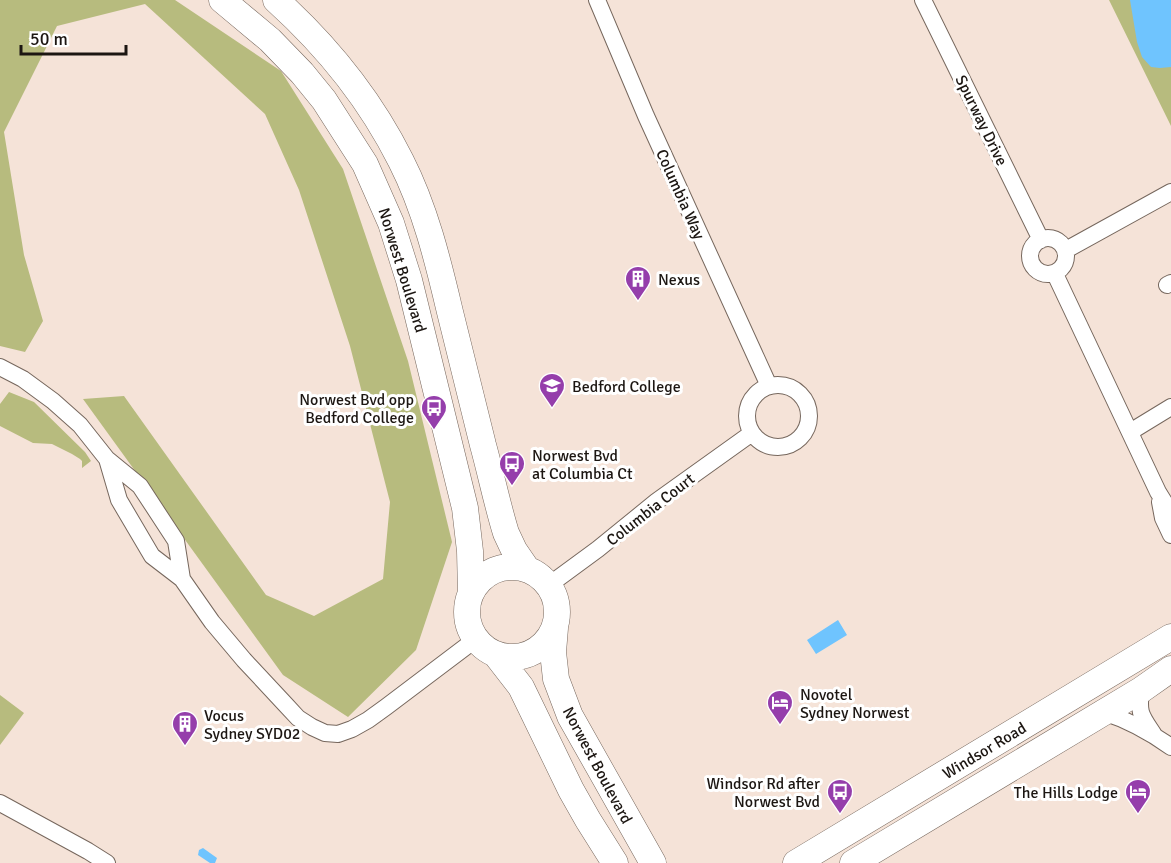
<svg xmlns="http://www.w3.org/2000/svg" width="1171" height="863" font-family="Signika,sans-serif">
<style>
.green{fill:#b7bb7e}
.water{fill:#6fc4fe}
.lines{fill:none;stroke-linecap:round;stroke-linejoin:round}
.street-casing{stroke:#76675d;stroke-width:18}
.primary-casing{stroke:#76675d;stroke-width:27}
.street{stroke:#fff;stroke-width:16}
.primary{stroke:#fff;stroke-width:26}
.labels{text-anchor:middle;stroke-width:6;stroke-linejoin:round;paint-order:stroke}
.street-label{font-size:16px;fill:#1c1612;stroke:#fff}
.poi-label{font-size:16px;fill:#1c1612;stroke:#fff;text-anchor:start}
</style>
<rect width="100%" height="100%" fill="#f5e3d8"/>
<path class="green" d="M 0,0 L 175,0 L 281,71 L 343,169 L 408,361 L 452,542 L 416,650 L 348,717 L 283,675 L 83,399 L 124,396 L 266,595 L 314,616 L 383,579 L 390,502 L 350,346 L 299,190 L 265,114 L 145,4 L 57,26 L 4,132 L 24,255 L 43,321 L 25,352 L 0,346 Z
M 1109,0 L 1171,0 L 1171,126 Z
M 9,392 L 34,402 L 85,452 L 91,461 L 82,468 L 82,461 L 80,459 L 72,454 L 52,444 L 33,443 L 0,426 L 0,404 Z
M 0,695 L 24,713 L 0,745 Z"/>
<path class="water" d="M 1130,0 L 1171,0 L 1171,67 L 1160,68 L 1151,67 L 1142,57 L 1137,42 Z
M 838,620 L 847,635 L 816,654 L 807,640 Z
M 203,848 L 217,858 L 215,863 L 210,863 L 198,855 L 199,850 Z"/>
<g class="lines">
<defs>
<path id="street" d="M 597,0 L 646,116 L 769,386
M 923,0 L 1041,240
M1030 256a18 18 0 1 1 36 0a18 18 0 1 1-36 0Z
M 1066,250 L 1171,192
M 1055,274 L 1158,492 L 1171,513
M 1167,285 L 1171,283
M 0,367 L 23,379 L 53,401 L 80,425 L 107,459 L 140,486 L 176,541 L 182,579
M747 416a31 31 0 1 1 62 0a31 31 0 1 1-62 0Z
M 1130,432 L 1171,407
M 107,459 L 119,500 L 152,556 L 182,579 L 212,622 L 244,660 L 285,704 L 298,718 L 312,727 L 325,733 L 338,734 L 352,729 L 368,720 L 386,707 L 476,639
M 1160,502 L 1163,518 L 1171,535
M 549,585 L 598,549 L 657,501 L 752,433
M 1141,690 C 1138,714 1141,715 1154,735
M 1103,712 C 1128,720 1150,732 1171,747
M 0,803 L 88,851 L 107,863"/>
<path id="primary" d="M 222,0 L 270,40 L 302,73 L 324,100 L 365,164 L 391,223 L 409,280 L 465,508 L 470,551 L 471,593
M 276,0 C 327,46 370,99 401,161 C 425,208 438,261 450,312 C 461,356 472,400 483,445 C 491,474 497,504 506,533 L 514,550 L 527,569
M467 612a45 45 0 1 1 90 0a45 45 0 1 1-90 0Z
M 555,628 L 553,652 L 556,679 L 570,716 L 653,863
M 497,656 L 521,687 L 571,790 L 588,820 L 615,863
M 796,863 L 1171,637
M 853,863 L 1141,690 L 1171,669"/>
</defs>
<use href="#street" class="street-casing"/>
<use href="#primary" class="primary-casing"/>
<use href="#street" class="street"/>
<use href="#primary" class="primary"/>
</g>
<defs>
<symbol id="building-pin" viewBox="-11 -11 22 30"><path d="M0 17L-7.5 6A9.5 9.5 0 1 1 7.5 6Z" fill="#953eab" stroke="#fff"/><path d="M-4-6H4V6H1V3H-1V6H-4ZM-2.5-4.3h1.7v1.8h-1.7ZM.8-4.3h1.7v1.8H.8ZM-2.5-1h1.7V.8h-1.7ZM.8-1h1.7V.8H.8Z" fill="#fff"/></symbol>
<symbol id="university-pin" viewBox="-11 -11 22 30"><path d="M0 17L-7.5 6A9.5 9.5 0 1 1 7.5 6Z" fill="#953eab" stroke="#fff"/><path d="M0-5L7-2L0 1L-7-2ZM-4 1L0 2.5L4 1V4Q0 6-4 4Z" fill="#fff"/></symbol>
<symbol id="bus-pin" viewBox="-11 -11 22 30"><path d="M0 17L-7.5 6A9.5 9.5 0 1 1 7.5 6Z" fill="#953eab" stroke="#fff"/><path d="M-5-6H5V4H4V6H2V4H-2V6H-4V4H-5ZM-3.5-4V0h7V-4ZM-3.5 1.2v1.5H-2V1.2ZM2 1.2v1.5H3.5V1.2Z" fill="#fff"/></symbol>
<symbol id="hotel-pin" viewBox="-11 -11 22 30"><path d="M0 17L-7.5 6A9.5 9.5 0 1 1 7.5 6Z" fill="#953eab" stroke="#fff"/><path d="M-6-4.5h1.5V1H6V5H4.5V3h-9V5H-6ZM-4 0a1.8 1.8 0 1 1 3.6 0ZM.5 0V-2.5h3Q6-2.5 6 0Z" fill="#fff"/></symbol>
</defs>
<g fill-rule="evenodd">
<use href="#building-pin" x="623" y="264" width="30" height="40"/>
<use href="#university-pin" x="537" y="371" width="30" height="40"/>
<use href="#bus-pin" x="419" y="393" width="30" height="40"/>
<use href="#bus-pin" x="497" y="449" width="30" height="40"/>
<use href="#hotel-pin" x="765" y="688" width="30" height="40"/>
<use href="#building-pin" x="170" y="709" width="30" height="40"/>
<use href="#bus-pin" x="825" y="777" width="30" height="40"/>
<use href="#hotel-pin" x="1123" y="777" width="30" height="40"/>
</g>
<g class="labels">
<g class="street-label">
<text transform="translate(982 120) rotate(64)" y="6">Spurway Drive</text>
<text transform="translate(681 194) rotate(66)" y="6">Columbia Way</text>
<text transform="translate(403 270) rotate(73)" y="6">Norwest Boulevard</text>
<text transform="translate(650 509) rotate(-38)" y="6">Columbia Court</text>
<text transform="translate(984 750) rotate(-31)" y="6">Windsor Road</text>
<text transform="translate(598 765) rotate(62)" y="6">Norwest Boulevard</text>
</g>
<g class="poi-label">
<text x="658" y="285">Nexus</text>
<text x="572" y="392">Bedford College</text>
<text x="414" y="405" text-anchor="end">Norwest Bvd opp<tspan x="414" dy="18">Bedford College</tspan></text>
<text x="532" y="461">Norwest Bvd<tspan x="532" dy="18">at Columbia Ct</tspan></text>
<text x="800" y="700">Novotel<tspan x="800" dy="18">Sydney Norwest</tspan></text>
<text x="204" y="721">Vocus<tspan x="204" dy="18">Sydney SYD02</tspan></text>
<text x="820" y="789" text-anchor="end">Windsor Rd after<tspan x="820" dy="18">Norwest Bvd</tspan></text>
<text x="1118" y="798" text-anchor="end">The Hills Lodge</text>
</g>
</g>
<path d="M21 45v9h105v-9" fill="none" stroke="#1c1612" stroke-width="3"/>
<text x="30" y="45" font-size="18" fill="#1c1612" stroke="#ffffff" stroke-width="4.5" paint-order="stroke">50 m</text>
</svg>
